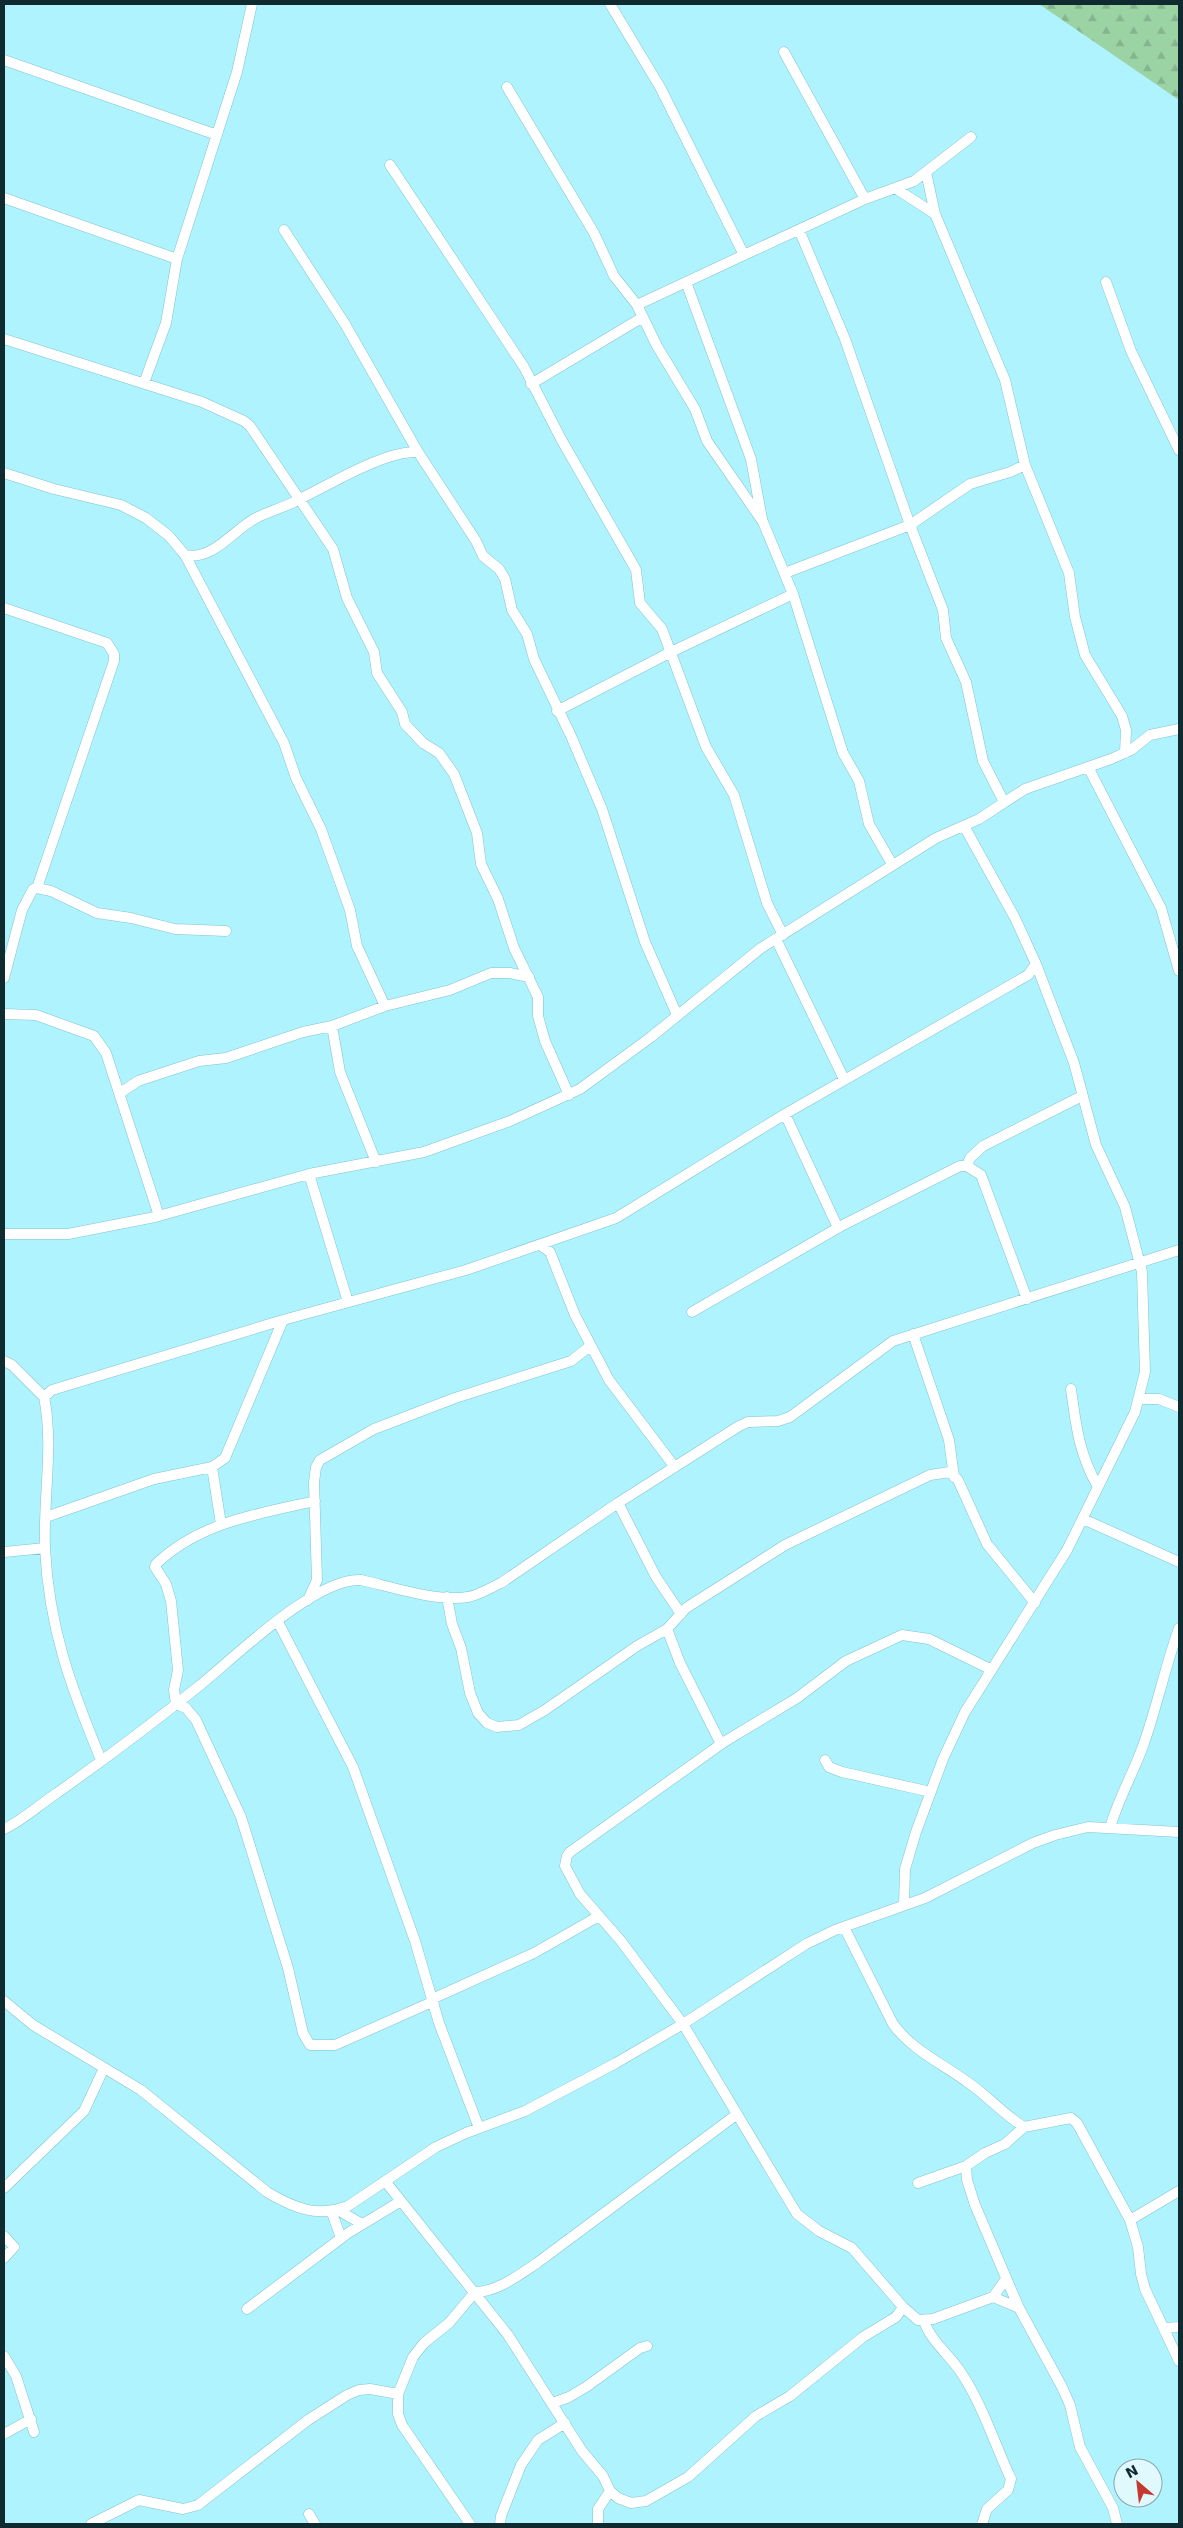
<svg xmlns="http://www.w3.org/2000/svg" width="1183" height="2528" font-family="'DejaVu Sans',sans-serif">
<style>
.forest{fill:url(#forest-firs)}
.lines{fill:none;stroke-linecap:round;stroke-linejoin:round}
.minor-casing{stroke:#81c4ce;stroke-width:11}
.minor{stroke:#fff;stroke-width:10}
</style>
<defs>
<pattern id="forest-firs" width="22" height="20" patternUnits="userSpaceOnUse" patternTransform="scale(1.25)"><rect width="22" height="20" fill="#9cd3a4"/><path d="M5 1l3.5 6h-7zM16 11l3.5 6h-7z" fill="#85b58e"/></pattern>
</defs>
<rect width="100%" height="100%" fill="#aff3fe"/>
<path class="forest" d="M 1039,4 L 1179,4 L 1179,100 Z"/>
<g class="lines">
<defs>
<path id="minor" d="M 610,4 L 660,87 L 744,255 L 637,305
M 784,52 L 865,199
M 4,60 L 217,135
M 507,87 L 594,233 L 614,276 L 637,305 L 657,346 L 695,409 L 707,441 L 763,522 L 793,594 L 843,753 L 859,781 L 869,824 L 892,864
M 390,165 L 524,367 L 561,439 L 631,561 L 636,570 L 640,603 L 662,629 L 706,747 L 734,795 L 767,903 L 783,935
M 895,188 L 935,214
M 4,198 L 177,259
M 284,230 L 345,324 L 418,452 L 476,541 L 483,556 L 499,569 L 505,579 L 512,610 L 527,634 L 534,659 L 571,736 L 602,809 L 645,942 L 677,1015
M 800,232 L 845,339 L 910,525 L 943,610 L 946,638 L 966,682 L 983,761 L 1004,802
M 744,255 L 865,199 L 914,181 L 971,137
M 686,282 L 751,459 L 762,519
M 1106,282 L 1131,351 L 1179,450
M 4,339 L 202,402 L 244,421 L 250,426 L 333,549 L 347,598 L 374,652 L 377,673 L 402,712 L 405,724 L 423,743 L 439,753 L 454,774 L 477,833 L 481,864 L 498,899 L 514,948 L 538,997 L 538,1016 L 545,1041 L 569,1095
M 144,383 L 166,323 L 177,259 L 237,72 L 252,4
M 531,384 L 643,317
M 1025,465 L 1069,573 L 1075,617 L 1085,655 L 1122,716 L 1126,730 L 1125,753
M 4,473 L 54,489 L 121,505 L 146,518 L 169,536 L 185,555 C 213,561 233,530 256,518 C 270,511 285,507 298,500 C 329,485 385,450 418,452
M 185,555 L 284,743 L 296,778 L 321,829 L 350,910 L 357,946 L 385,1006
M 785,573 L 910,525 L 970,484 L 1010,472 L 1025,465 L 1005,380 L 935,214 L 926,172
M 4,608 L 107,643 L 114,654 L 114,661 L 37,888
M 557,711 L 671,652 L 793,594
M 1088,767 L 1161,908 L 1179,971
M 776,939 L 844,1079
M 4,978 L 22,910 L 33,889 L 37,888 L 51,891 L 97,913 L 131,918 L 175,929 L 226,931
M 4,1014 L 36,1015 L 94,1036 L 106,1053 L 159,1216
M 332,1026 L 340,1072 L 376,1162
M 120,1093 L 138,1081 L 199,1061 L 226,1058 L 303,1032 L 332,1026 L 385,1006 L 450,990 L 491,973 L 510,973 L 529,977
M 785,1114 L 838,1228
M 967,1166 L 970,1158 L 983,1146 L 1082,1096
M 309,1174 L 348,1302
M 4,1234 L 68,1234 L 155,1217 L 309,1174 L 424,1152 L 510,1121 L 580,1089 L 651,1037 L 761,948 L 936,838 L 979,819 L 1025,789 L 1111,759 L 1131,750 L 1150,735 L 1179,729
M 540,1245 L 550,1252 L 575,1315 L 609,1380 L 674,1466
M 692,1312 L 843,1225 L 960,1166 L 967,1166 L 981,1175 L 1027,1299
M 913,1334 L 949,1440 L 954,1477
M 4,1361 L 12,1365 L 44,1397
M 1071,1389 C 1076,1426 1079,1454 1098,1487
M 1139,1399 L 1159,1399 L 1179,1407
M 212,1467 L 221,1524
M 315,1501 C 258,1514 200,1522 156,1564 L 155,1567 L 166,1584 L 171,1601 L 178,1670 L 174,1690 L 176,1704 L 186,1708 L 196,1720 L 241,1817 L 288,1968 L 303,2033 L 310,2045 L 335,2045 L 432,2002
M 618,1503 L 656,1577 L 681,1614
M 46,1517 L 154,1479 L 212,1467 L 225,1458 L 283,1320
M 1083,1519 L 1179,1562
M 4,1552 L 45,1548
M 447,1597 L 452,1624 L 461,1648 L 470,1693 L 478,1713 L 487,1723 L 497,1727 L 519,1725 L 545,1710 L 637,1646 L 667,1629 L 686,1608 L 785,1545 L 930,1475 L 950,1472 L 958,1480 L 987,1544 L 1035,1603
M 308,1600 L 317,1580 L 314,1482 L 316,1467 L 320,1460 L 374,1429 L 455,1398 L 571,1361 L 590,1346
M 278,1622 L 353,1767 L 415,1941 L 439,2023 L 479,2128
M 667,1629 L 680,1663 L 721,1744
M 990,1669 L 929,1639 L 902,1635 L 846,1661 L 797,1698 L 724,1742 L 570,1852 L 567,1856 L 565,1866 L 580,1894 L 621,1941 L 683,2024 L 797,2214 L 819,2231 L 852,2248 L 903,2307 L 918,2320 L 933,2319 L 993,2297 L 1019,2308
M 101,1760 C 71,1687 49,1629 45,1548 C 43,1498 54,1446 44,1397 L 52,1390 L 283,1320 L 466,1270 L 616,1218 L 785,1114 L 1028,975 L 1036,964
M 825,1760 L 829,1767 L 842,1772 L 931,1792
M 1110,1828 C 1118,1799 1133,1774 1143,1746 C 1157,1707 1165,1667 1179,1628
M 4,1829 C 22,1821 40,1804 57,1793 C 105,1759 153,1723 199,1686 C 235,1657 316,1577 361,1580 C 392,1587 437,1602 468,1597 C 479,1595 490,1588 501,1583 L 618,1503 L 739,1426 L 748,1422 L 778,1421 L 790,1417 L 893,1341 L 1179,1250
M 904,1905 L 905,1869 L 916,1832 L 943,1759 L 965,1712 L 1067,1550 L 1135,1412 L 1145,1372 L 1142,1272 L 1125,1207 L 1096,1145 L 1074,1063 L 1036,964 L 1015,918 L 964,826
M 844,1927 L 893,2024 C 911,2049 941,2063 966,2081 C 987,2095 1003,2114 1024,2127
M 432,1999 L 534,1953 L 599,1916
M 4,2001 L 33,2025 L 141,2090 L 267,2192 C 294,2208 317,2218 348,2206 L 436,2147 L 466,2133 L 525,2111 L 616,2063 L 683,2024 L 806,1944 L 835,1930 L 925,1898 L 1033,1843 L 1055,1835 L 1088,1827 L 1179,1832
M 966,2166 L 967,2180 L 975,2205 L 1019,2308 L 1062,2387 L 1070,2405 L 1080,2447 L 1113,2508 L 1117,2524
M 385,2181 L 508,2335 L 582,2451 L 603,2476 L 610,2491 L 618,2498 L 631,2503 L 646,2501 L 688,2477 L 756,2416 L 790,2396 L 863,2337 L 896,2317 L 903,2307
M 918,2183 L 966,2166 L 985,2153 L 1005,2144 L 1024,2127 L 1071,2118 L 1077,2123 L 1130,2220 L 1138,2247 L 1141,2274 L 1145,2289 L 1179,2361
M 4,2188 L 84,2111 L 104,2068
M 338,2210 L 362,2224
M 332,2213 L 341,2238
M 1130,2220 L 1179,2191
M 4,2236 L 14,2247 L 4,2258
M 993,2297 L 1006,2279
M 247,2309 L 348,2233 L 401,2201
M 924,2321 C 931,2342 951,2356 962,2374 C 983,2406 995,2445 1011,2479 L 1008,2490 L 987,2509 L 982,2524
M 1165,2328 L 1179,2327
M 4,2356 L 16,2376 L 34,2432
M 553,2403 L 569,2397 L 586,2387 L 640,2348 L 647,2346
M 4,2434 L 31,2419
M 309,2514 L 315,2524
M 91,2524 L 139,2500 L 183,2509 L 198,2505 L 308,2420 L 347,2395 L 359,2390 L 370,2389 L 398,2394
M 470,2524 L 402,2425 L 398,2414 L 398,2394 L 413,2357 L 424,2343 L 449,2323 L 475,2292 C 497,2292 519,2275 537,2263 L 736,2115
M 500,2524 L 501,2516 L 521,2465 L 538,2440 L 565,2423
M 598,2524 L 598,2509 L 610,2491"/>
</defs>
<use href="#minor" class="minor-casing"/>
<use href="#minor" class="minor"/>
</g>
<rect width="1183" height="2528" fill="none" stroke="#0f2b30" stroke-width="10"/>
<g transform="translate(1138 2483) rotate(332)"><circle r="24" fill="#dff9fd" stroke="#8ca7ab"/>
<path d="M0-4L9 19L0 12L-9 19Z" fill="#c6382f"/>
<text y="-8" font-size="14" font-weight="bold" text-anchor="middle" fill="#0f2b30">N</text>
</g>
</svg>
